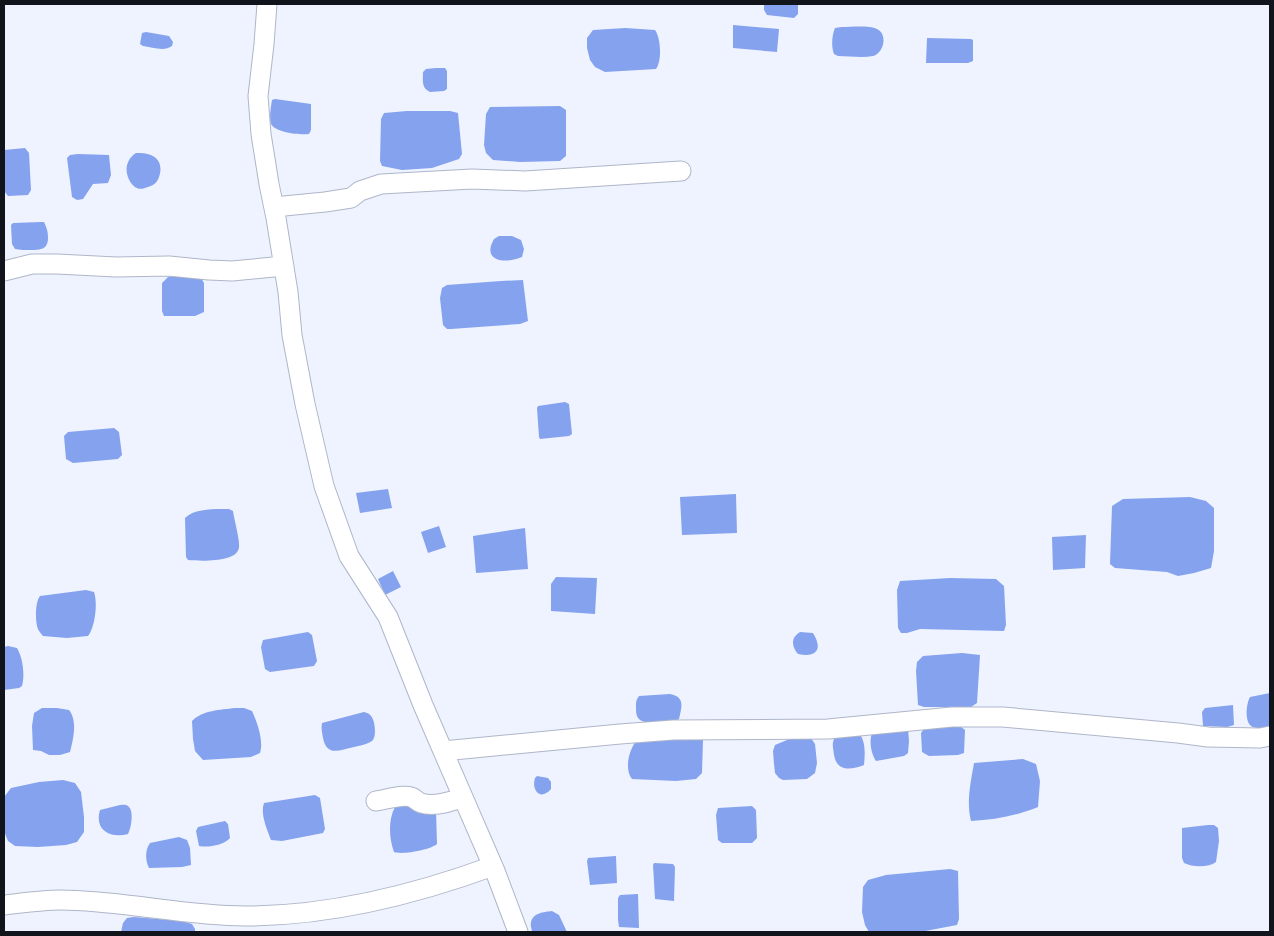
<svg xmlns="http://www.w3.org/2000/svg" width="1274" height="936" font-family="Raleway,sans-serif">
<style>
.water{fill:#85a2ef}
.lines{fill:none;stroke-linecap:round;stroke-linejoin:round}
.minor-casing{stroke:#aeb6c8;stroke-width:21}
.minor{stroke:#fff;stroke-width:19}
</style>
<rect width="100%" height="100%" fill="#eef3ff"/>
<path class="water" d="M 764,4 L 798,4 L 798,14 L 794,18 L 767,15 L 764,10 Z
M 733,25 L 779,29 L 777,52 L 733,48 Z
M 842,27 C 851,27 869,25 877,29 C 888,34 884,53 873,56 C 862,58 849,56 838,56 L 834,54 C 831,46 832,35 835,28 Z
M 625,28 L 655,30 C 661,38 662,61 656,69 L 605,72 L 595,67 L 590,60 L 587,48 L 587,38 L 593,30 Z
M 146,32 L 169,36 L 173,42 L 172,46 C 164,52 152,47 143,46 L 140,44 L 142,33 Z
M 927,38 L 971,39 L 973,40 L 973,61 L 968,63 L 926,63 Z
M 436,68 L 445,68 L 447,71 L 447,89 L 444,91 L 430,92 C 421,88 423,80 423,72 L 426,69 Z
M 275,99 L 311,104 L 311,130 L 309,134 C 300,135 276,133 271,124 C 269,118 271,106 272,100 Z
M 560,106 L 566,110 L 566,156 L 560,161 L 520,162 L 493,160 L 486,153 L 484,145 L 486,114 L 490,107 Z
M 407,111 L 450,111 L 458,113 L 462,154 L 459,159 L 432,168 L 402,170 L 382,166 L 380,161 L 381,119 L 384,113 Z
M 25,148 L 29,153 L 31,190 L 28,195 L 8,196 L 4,191 L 4,150 Z
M 136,153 C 152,152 165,159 159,177 C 157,183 154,185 148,187 C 145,188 140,190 137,188 C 135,188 133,185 131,183 C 124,173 125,160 136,153 Z
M 78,154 L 109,155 L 111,175 L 108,183 L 93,184 L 83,199 L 77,200 L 72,197 L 67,158 L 70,155 Z
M 41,222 L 44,222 C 47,228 48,232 48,238 C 48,249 41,250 31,250 C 25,250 20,250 15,249 L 12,244 L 11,225 L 13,223 Z
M 499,236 L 512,236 L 521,240 L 524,249 L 522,257 C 506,264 481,262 494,239 Z
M 178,276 L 201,278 L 204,283 L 204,312 L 195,316 L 164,316 L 162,311 L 162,283 L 168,277 Z
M 523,280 L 528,321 L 520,324 L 451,329 L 447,329 L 443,325 L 440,298 L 442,288 L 447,285 L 501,281 Z
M 565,402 L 569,404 L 572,434 L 569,436 L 540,439 L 539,437 L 537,408 L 538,406 Z
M 114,428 L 119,432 L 122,455 L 118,459 L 73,463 L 66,459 L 64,436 L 68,432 Z
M 388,489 L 392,508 L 360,513 L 356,493 Z
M 736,494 L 737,533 L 682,535 L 680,497 Z
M 1190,497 L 1206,501 L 1214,508 L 1214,551 L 1211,568 L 1194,573 L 1178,576 L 1167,572 L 1115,568 L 1110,564 L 1112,506 L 1123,499 Z
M 229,509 L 233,511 C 234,519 240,540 239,547 C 238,563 200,561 188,560 L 186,557 L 185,518 C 195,508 215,509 229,509 Z
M 439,526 L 446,547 L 428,553 L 421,532 Z
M 525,528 L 528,569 L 476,573 L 473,536 Z
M 1086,535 L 1085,568 L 1053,570 L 1052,537 Z
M 393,571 L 401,587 L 385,595 L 378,579 Z
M 556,577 L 597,578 L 595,614 L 551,611 L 551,584 Z
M 950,578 L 996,579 L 1004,586 L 1006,625 L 1004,631 L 920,629 L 907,633 L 901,633 L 898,628 L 897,590 L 900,581 Z
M 86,590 L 94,592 C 98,603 95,627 88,636 L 67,638 L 43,636 C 41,634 39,631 38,629 C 35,622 35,602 40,596 Z
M 308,632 L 312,635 L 317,661 L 314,666 L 270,672 L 265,669 L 261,647 L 263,640 Z
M 800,632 L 813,633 C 823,649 817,658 798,654 C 792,647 790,638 800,632 Z
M 8,646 L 17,648 C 23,658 25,675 22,686 L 19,688 L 4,690 L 4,647 Z
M 962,653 L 980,655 L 977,703 L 971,707 L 924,707 L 918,705 L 916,671 L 917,662 L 923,656 Z
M 1270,693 L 1270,728 C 1265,728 1258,729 1253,727 C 1244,724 1246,704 1250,697 Z
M 670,694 C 685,697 682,706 679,719 C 673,723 644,725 639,719 C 636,716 636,711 636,707 C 636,702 636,700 639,696 Z
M 1233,705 L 1234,725 L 1227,727 L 1203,726 L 1202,712 L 1205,708 Z
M 42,708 L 57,708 L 69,710 C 78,721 73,740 70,752 L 60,755 L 49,755 L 41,751 L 33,750 L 32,726 L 34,713 Z
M 235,708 L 244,708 L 252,711 C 257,722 264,741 260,753 L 251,757 L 203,760 L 195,751 L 193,739 L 192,721 C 203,710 220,710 235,708 Z
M 364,712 C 367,713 369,713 371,716 C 375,720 377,737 372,741 C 368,744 359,746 354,747 C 339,750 327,757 323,738 C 322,732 321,728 322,723 Z
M 926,726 L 960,726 L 965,730 L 964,753 L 958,755 L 929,756 L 922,752 L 921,733 Z
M 908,729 L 909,741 L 908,753 L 904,756 L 876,761 C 871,754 869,741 872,733 Z
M 859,733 C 866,742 865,754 864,765 C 851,770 837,772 834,755 C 833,745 831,744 836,735 Z
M 678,737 L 698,738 L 703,740 L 702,773 L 696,779 L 676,781 L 632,779 C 624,769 629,749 637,740 L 668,740 Z
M 792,738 L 811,738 L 815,744 L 817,763 L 815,773 L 807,779 L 783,780 L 779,778 L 775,773 L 774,764 L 773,751 L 775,745 Z
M 1023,759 L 1036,764 L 1040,781 L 1038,807 C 1016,816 994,820 971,821 C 966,802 971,781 974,763 Z
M 537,776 L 548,778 L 551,782 L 551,789 C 541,801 531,791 535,778 Z
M 63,780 L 75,783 L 81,792 L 84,817 L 84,832 L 77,842 L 66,845 L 38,847 L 15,846 L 8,841 L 4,831 L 4,797 L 11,788 L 39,782 Z
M 315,795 L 320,798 L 325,829 L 323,833 L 282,841 L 271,840 C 267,829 260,814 264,803 Z
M 120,805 C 124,805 126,804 129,807 C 134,812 131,829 128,834 C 110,839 94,830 100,810 Z
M 401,805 L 436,810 L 437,844 C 430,850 402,855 394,852 C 389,838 388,820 395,807 Z
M 752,806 L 756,810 L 757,838 L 752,843 L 722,843 L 718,840 L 716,815 L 718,808 Z
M 225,821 L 228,824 L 230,838 C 224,845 208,848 199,846 L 196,831 L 198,827 Z
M 1208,825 L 1214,825 L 1218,828 L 1219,841 L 1216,862 C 1208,868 1192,867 1184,863 L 1182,858 L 1182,828 Z
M 179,837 L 187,840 L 190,848 L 191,865 L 182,867 L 149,868 C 145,860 145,850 150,843 Z
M 616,856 L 617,883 L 590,885 L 587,861 L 588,858 Z
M 654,863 L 673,864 L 675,867 L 674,901 L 655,899 L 653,865 Z
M 950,869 L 958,871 L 959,919 L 957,925 L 920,932 L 869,932 L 865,925 L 862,912 L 863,887 L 868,880 L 886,875 Z
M 638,894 L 639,928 L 619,927 L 618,920 L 618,898 L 620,895 Z
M 552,911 L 559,915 L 567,932 L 532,932 C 532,929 530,926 531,923 C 532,913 544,912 552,911 Z
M 134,917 L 182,921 L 192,924 L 195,929 L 195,932 L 121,932 L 123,923 L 127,918 Z"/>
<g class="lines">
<defs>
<path id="minor" d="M 267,4 L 264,44 L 258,96 L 261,134 L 269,184 L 276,218 L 288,292 L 292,335 L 305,404 L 324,486 L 349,556 L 388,617 L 423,705 L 495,871 L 518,932
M 274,207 L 325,202 L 351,198 L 360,191 L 381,184 L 472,179 L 525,181 L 681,171
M 4,271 L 32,264 L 57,264 L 116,267 L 169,266 L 209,270 L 232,271 L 284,266
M 443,751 L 620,734 L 673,730 L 828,729 L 952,717 L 1003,717 L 1178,733 L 1208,737 L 1260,738 L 1270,736
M 376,801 C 385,800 402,794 411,797 C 415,798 417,802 421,803 C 433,807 451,802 463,797
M 4,905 C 22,903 42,900 60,900 C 73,900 86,901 98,902 C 147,906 196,916 245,916 C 329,916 414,895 493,866"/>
</defs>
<use href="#minor" class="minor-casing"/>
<use href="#minor" class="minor"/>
</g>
<rect width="1274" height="936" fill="none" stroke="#12141b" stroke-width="10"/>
</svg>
